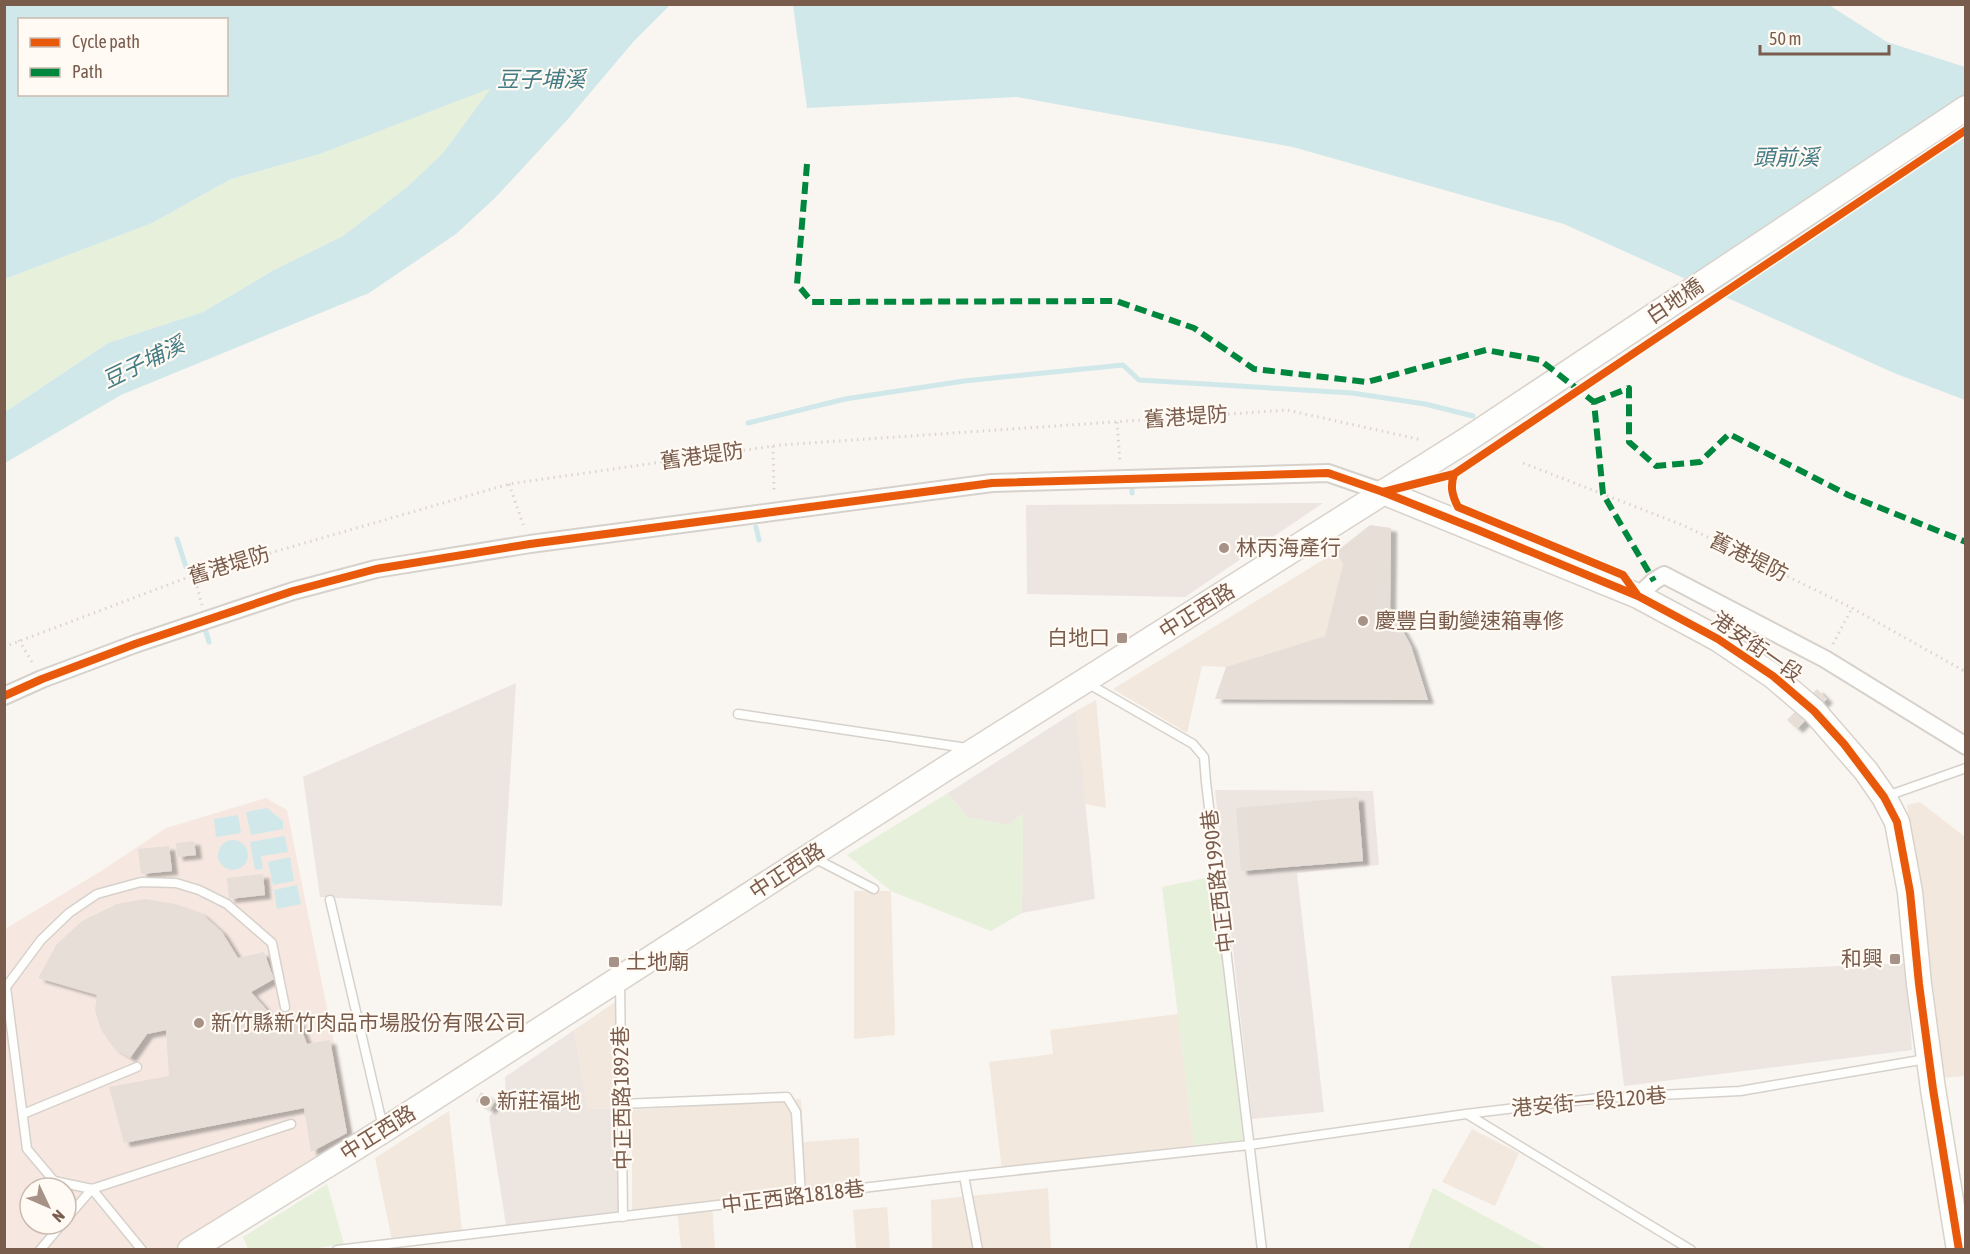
<svg xmlns="http://www.w3.org/2000/svg" width="1970" height="1254" font-family="'Asap Condensed','Noto Sans TC',sans-serif">
<style>
.residential{fill:#f2e8de}
.commercial{fill:#f6e8e1;fill-rule:evenodd}
.industrial{fill:#ede5e0}
.green{fill:#e7f0db}
.water{fill:#d0e8ea;fill-rule:evenodd}
.lines{fill:none;stroke-linecap:round;stroke-linejoin:round}
.stream{stroke:#d0e8ea;stroke-width:5}
.building{fill:#e6ded7;filter:url(#shadow)}
.lane-casing{stroke:#d7d1cb;stroke-width:11}
.street-casing{stroke:#d7d1cb;stroke-width:20}
.secondary-casing{stroke:#d9d2cb;stroke-width:27}
.path{stroke:#dcd5d0;stroke-width:3;stroke-dasharray:1.5 4.5;stroke-linecap:butt}
.lane{stroke:#fefefd;stroke-width:8}
.street{stroke:#fefefd;stroke-width:16}
.secondary{stroke:#fefefd;stroke-width:24}
.quiet{stroke:#00873e;stroke-width:6;stroke-dasharray:12 6;stroke-linecap:butt}
.cycleway-casing{stroke:#fffaf3;stroke-width:11}
.cycleway{stroke:#e8590c;stroke-width:8}
.poi-dot{fill:#a69286;stroke:#fffaf3;stroke-width:2}
.labels{text-anchor:middle;stroke-width:4.5;stroke-linejoin:round;paint-order:stroke}
.street-label{font-size:21px;fill:#7a5c4d;stroke:#fffaf3}
.poi-label{font-size:21px;fill:#7a5c4d;stroke:#fffaf3;text-anchor:start}
.water-label{font-size:22px;font-style:italic;fill:#437c86;stroke:#fffaf3}
</style>
<defs>
<filter id="shadow"><feDropShadow dx="6" dy="4" stdDeviation="1.5" flood-color="#0004"/></filter>
</defs>
<rect width="100%" height="100%" fill="#f9f5f0"/>
<path class="residential" d="M 1336,552 L 1343,564 L 1325,636 L 1226,667 L 1202,666 L 1187,733 L 1113,689 Z
M 1096,700 L 1106,808 L 1085,804 L 1076,711 Z
M 1920,802 L 1965,837 L 1965,1076 L 1943,1078 L 1907,805 Z
M 854,891 L 891,891 L 895,1035 L 854,1039 Z
M 618,1000 L 621,1108 L 588,1109 L 574,1030 Z
M 1178,1014 L 1194,1145 L 1002,1170 L 989,1062 L 1053,1054 L 1050,1030 Z
M 801,1099 L 804,1142 L 859,1138 L 860,1184 L 712,1201 L 715,1249 L 681,1249 L 677,1208 L 632,1210 L 632,1110 Z
M 449,1111 L 462,1231 L 392,1240 L 375,1158 Z
M 1472,1129 L 1519,1153 L 1495,1206 L 1442,1182 Z
M 1048,1188 L 1051,1249 L 932,1249 L 931,1200 Z
M 887,1207 L 890,1249 L 856,1249 L 853,1210 Z"/>
<path class="commercial" d="M 266,798 L 287,810 L 352,1132 L 178,1249 L 5,1250 L 5,929 L 101,871 L 166,828 ZM 30,1188 L 66,1188 L 66,1224 L 30,1224 Z"/>
<path class="industrial" d="M 1323,503 L 1185,597 L 1027,594 L 1026,505 Z
M 516,683 L 502,906 L 320,897 L 303,777 Z
M 1076,711 L 1095,899 L 1022,913 L 1023,814 L 1007,825 L 967,817 L 948,793 Z
M 1215,790 L 1373,791 L 1379,865 L 1297,873 L 1324,1112 L 1252,1119 Z
M 1906,963 L 1912,1050 L 1624,1086 L 1611,976 Z
M 574,1030 L 588,1109 L 621,1108 L 628,1212 L 506,1225 L 489,1117 L 506,1095 L 505,1077 Z"/>
<path class="green" d="M 492,87 L 443,153 L 407,187 L 343,236 L 274,270 L 203,312 L 108,343 L 5,412 L 5,279 L 152,223 L 231,179 L 320,154 Z
M 948,793 L 967,817 L 1007,825 L 1023,814 L 1022,913 L 991,931 L 891,891 L 847,855 Z
M 1215,876 L 1244,1140 L 1194,1145 L 1162,887 Z
M 327,1184 L 344,1244 L 310,1249 L 248,1249 L 243,1237 Z
M 1433,1188 L 1546,1249 L 1408,1249 Z"/>
<path class="water" d="M 5,4 L 670,4 L 670,5 L 634,41 L 568,119 L 496,197 L 456,234 L 369,293 L 121,395 L 5,463 L 5,412 L 108,343 L 203,312 L 274,270 L 343,236 L 407,187 L 443,153 L 491,88 L 320,154 L 231,179 L 152,223 L 5,279 ZM 20,20 L 226,20 L 226,94 L 20,94 Z
M 793,5 L 1829,5 L 1887,42 L 1965,67 L 1965,400 L 1894,373 L 1564,224 L 1293,147 L 1017,97 L 807,108 Z
M 267,808 L 283,821 L 283,829 L 251,835 L 246,812 Z
M 238,815 L 241,833 L 216,837 L 214,819 Z
M 285,836 L 288,852 L 261,856 L 263,869 L 255,870 L 250,842 Z
M218 855a15 15 0 1 1 30 0a15 15 0 1 1-30 0Z
M 290,857 L 294,881 L 273,885 L 268,862 Z
M 297,885 L 301,904 L 277,909 L 274,890 Z"/>
<g class="lines">
<path class="stream" d="M 748,423 L 845,399 L 964,381 L 1123,365 L 1139,380 L 1352,393 L 1425,404 L 1473,416
M 1132,493 L 1132,485
M 756,527 L 759,540
M 177,539 L 186,567
M 206,632 L 209,642"/>
</g>
<path class="building" d="M 1370,525 L 1391,528 L 1390,607 L 1411,646 L 1428,700 L 1215,699 L 1226,667 L 1325,636 L 1343,564 L 1336,552 Z
M 1817,689 L 1827,699 L 1797,729 L 1787,720 Z
M 1358,797 L 1363,861 L 1241,871 L 1236,808 Z
M 194,841 L 196,855 L 177,857 L 176,843 Z
M 169,846 L 172,871 L 141,874 L 138,849 Z
M 263,874 L 265,895 L 229,899 L 227,878 Z
M 144,899 L 175,904 L 201,913 L 222,932 L 238,958 L 264,952 L 274,979 L 251,992 L 273,1017 L 296,1015 L 307,1044 L 330,1040 L 347,1133 L 311,1152 L 304,1108 L 124,1143 L 109,1087 L 169,1076 L 166,1030 L 147,1034 L 130,1058 L 114,1048 L 101,1030 L 95,1010 L 97,995 L 38,978 L 57,944 L 82,921 L 117,904 Z
M 481,1092 L 495,1101 L 490,1110 L 476,1101 Z"/>
<g class="lines">
<defs>
<path id="lane" d="M 1087,683 L 1193,744 L 1204,757 L 1206,782 L 1262,1250
M 738,714 L 967,748
M 1887,796 L 1966,768
M 814,858 L 874,889
M 330,900 L 383,1127
M 620,982 L 623,1217
M 285,1007 L 272,943 L 227,904 L 199,890 L 176,883 L 141,882 L 97,894 L 69,913 L 41,940 L 6,987 L 27,1149 L 54,1181 L 92,1189 L 291,1124
M 622,1104 L 787,1097 L 796,1112 L 801,1196
M 23,1114 L 137,1067
M 1467,1114 L 1691,1250
M 964,1176 L 978,1250
M 92,1189 L 142,1250
M 66,1219 L 92,1189
M 40,1250 L 62,1224
M 337,1250 L 964,1176 L 1249,1145 L 1466,1114 L 1599,1098 L 1740,1091 L 1926,1059"/>
<path id="street" d="M 1638,596 L 1654,581 L 1664,575 L 1825,659 L 1966,746
M 4,696 L 42,679 L 135,644 L 293,591 L 376,569 L 530,544 L 992,483 L 1328,473 L 1383,492"/>
<path id="secondary" d="M 1383,492 L 1638,596 L 1718,639 L 1773,676 L 1814,711 L 1866,771 L 1884,797 L 1897,822 L 1910,892 L 1919,984 L 1933,1089 L 1959,1250
M 190,1250 L 384,1130 L 948,767 L 1465,441 L 1966,108"/>
</defs>
<use href="#lane" class="lane-casing"/>
<use href="#street" class="street-casing"/>
<use href="#secondary" class="secondary-casing"/>
<path class="path" d="M 1117,422 L 1120,462
M 773,446 L 774,494
M 1523,463 L 1685,526 L 1852,608 L 1966,672
M 509,484 L 524,527
M 194,575 L 202,605
M 19,640 L 33,664
M 1833,644 L 1852,608
M 4,647 L 194,575 L 509,484 L 780,445 L 1287,410 L 1422,440"/>
<use href="#lane" class="lane"/>
<use href="#street" class="street"/>
<use href="#secondary" class="secondary"/>
<path class="quiet" d="M 807,164 L 797,284 L 812,302 L 1116,301 L 1194,328 L 1254,369 L 1367,382 L 1486,350 L 1540,360 L 1594,402 L 1603,494 L 1654,581
M 1594,402 L 1629,388 L 1629,442 L 1656,466 L 1700,462 L 1729,434 L 1848,495 L 1966,542"/>
<defs>
<path id="cycleway" d="M 1454,474 C 1450,487 1452,495 1458,507 L 1623,575 L 1638,596
M 1383,492 L 1454,474 L 1966,130
M 4,696 L 42,679 L 135,644 L 293,591 L 376,569 L 530,544 L 992,483 L 1328,473 L 1383,492 L 1478,530 L 1638,596 L 1666,611 L 1718,639 L 1773,676 L 1814,711 L 1844,744 L 1884,797 L 1897,822 L 1910,892 L 1919,984 L 1933,1089 L 1959,1250"/>
</defs>
<use href="#cycleway" class="cycleway-casing"/>
<use href="#cycleway" class="cycleway"/>
</g>
<g class="poi-dot">
<circle cx="1224" cy="548" r="6"/>
<circle cx="1363" cy="621" r="6"/>
<rect x="1116" y="632" width="12" height="12" rx="3"/>
<rect x="1889" y="953" width="12" height="12" rx="3"/>
<rect x="608" y="956" width="12" height="12" rx="3"/>
<circle cx="199" cy="1023" r="6"/>
<circle cx="485" cy="1101" r="6"/>
</g>
<g class="labels">
<g class="street-label">
<text transform="translate(1675 301) rotate(-34)" y="7">白地橋</text>
<text transform="translate(1186 417) rotate(-4)" y="7">舊港堤防</text>
<text transform="translate(702 456) rotate(-8)" y="7">舊港堤防</text>
<text transform="translate(1749 557) rotate(26)" y="7">舊港堤防</text>
<text transform="translate(229 565) rotate(-17)" y="7">舊港堤防</text>
<text transform="translate(1197 611) rotate(-32)" y="7">中正西路</text>
<text transform="translate(1757 647) rotate(35)" y="7">港安街一段</text>
<text transform="translate(787 871) rotate(-33)" y="7">中正西路</text>
<text transform="translate(1218 881) rotate(-97)" y="7">中正西路1990巷</text>
<text transform="translate(622 1098) rotate(-91)" y="7">中正西路1892巷</text>
<text transform="translate(1589 1102) rotate(-5)" y="7">港安街一段120巷</text>
<text transform="translate(378 1133) rotate(-32)" y="7">中正西路</text>
<text transform="translate(793 1197) rotate(-7)" y="7">中正西路1818巷</text>
</g>
<g class="poi-label">
<text x="1236" y="555">林丙海產行</text>
<text x="1375" y="628">慶豐自動變速箱專修</text>
<text x="1110" y="645" text-anchor="end">白地口</text>
<text x="1883" y="966" text-anchor="end">和興</text>
<text x="626" y="969">土地廟</text>
<text x="211" y="1030">新竹縣新竹肉品市場股份有限公司</text>
<text x="497" y="1108">新莊福地</text>
</g>
<g class="water-label">
<text x="541" y="87">豆子埔溪</text>
<text x="1786" y="165">頭前溪</text>
<text transform="translate(143 362) rotate(-26)" y="8">豆子埔溪</text>
</g>
</g>
<rect width="1970" height="1254" fill="none" stroke="#7a5c4d" stroke-width="12"/>
<rect x="18" y="18" width="210" height="78" fill="#fffaf3" stroke="#cabbb1" stroke-width="1.5"/>
<rect x="30" y="38" width="30" height="9" fill="#e8590c" stroke="#cabbb1" stroke-width="1.5"/>
<text x="72" y="48" font-size="18" fill="#7a5c4d">Cycle path</text>
<rect x="30" y="68" width="30" height="9" fill="#00873e" stroke="#cabbb1" stroke-width="1.5"/>
<text x="72" y="78" font-size="18" fill="#7a5c4d">Path</text>
<g transform="translate(48 1206) rotate(134)"><circle r="28" fill="#fffaf3" stroke="#cabbb1" stroke-width="1.5"/>
<path d="M0-4.5L10 22L0 15L-10 22Z" fill="#a69286"/>
<text y="-9" font-size="16" font-weight="bold" text-anchor="middle" fill="#7a5c4d">N</text>
</g>
<path d="M1760 45v9h129v-9" fill="none" stroke="#7a5c4d" stroke-width="3"/>
<text x="1769" y="45" font-size="18" fill="#7a5c4d" stroke="#fffaf3" stroke-width="4.5" paint-order="stroke">50 m</text>
</svg>
